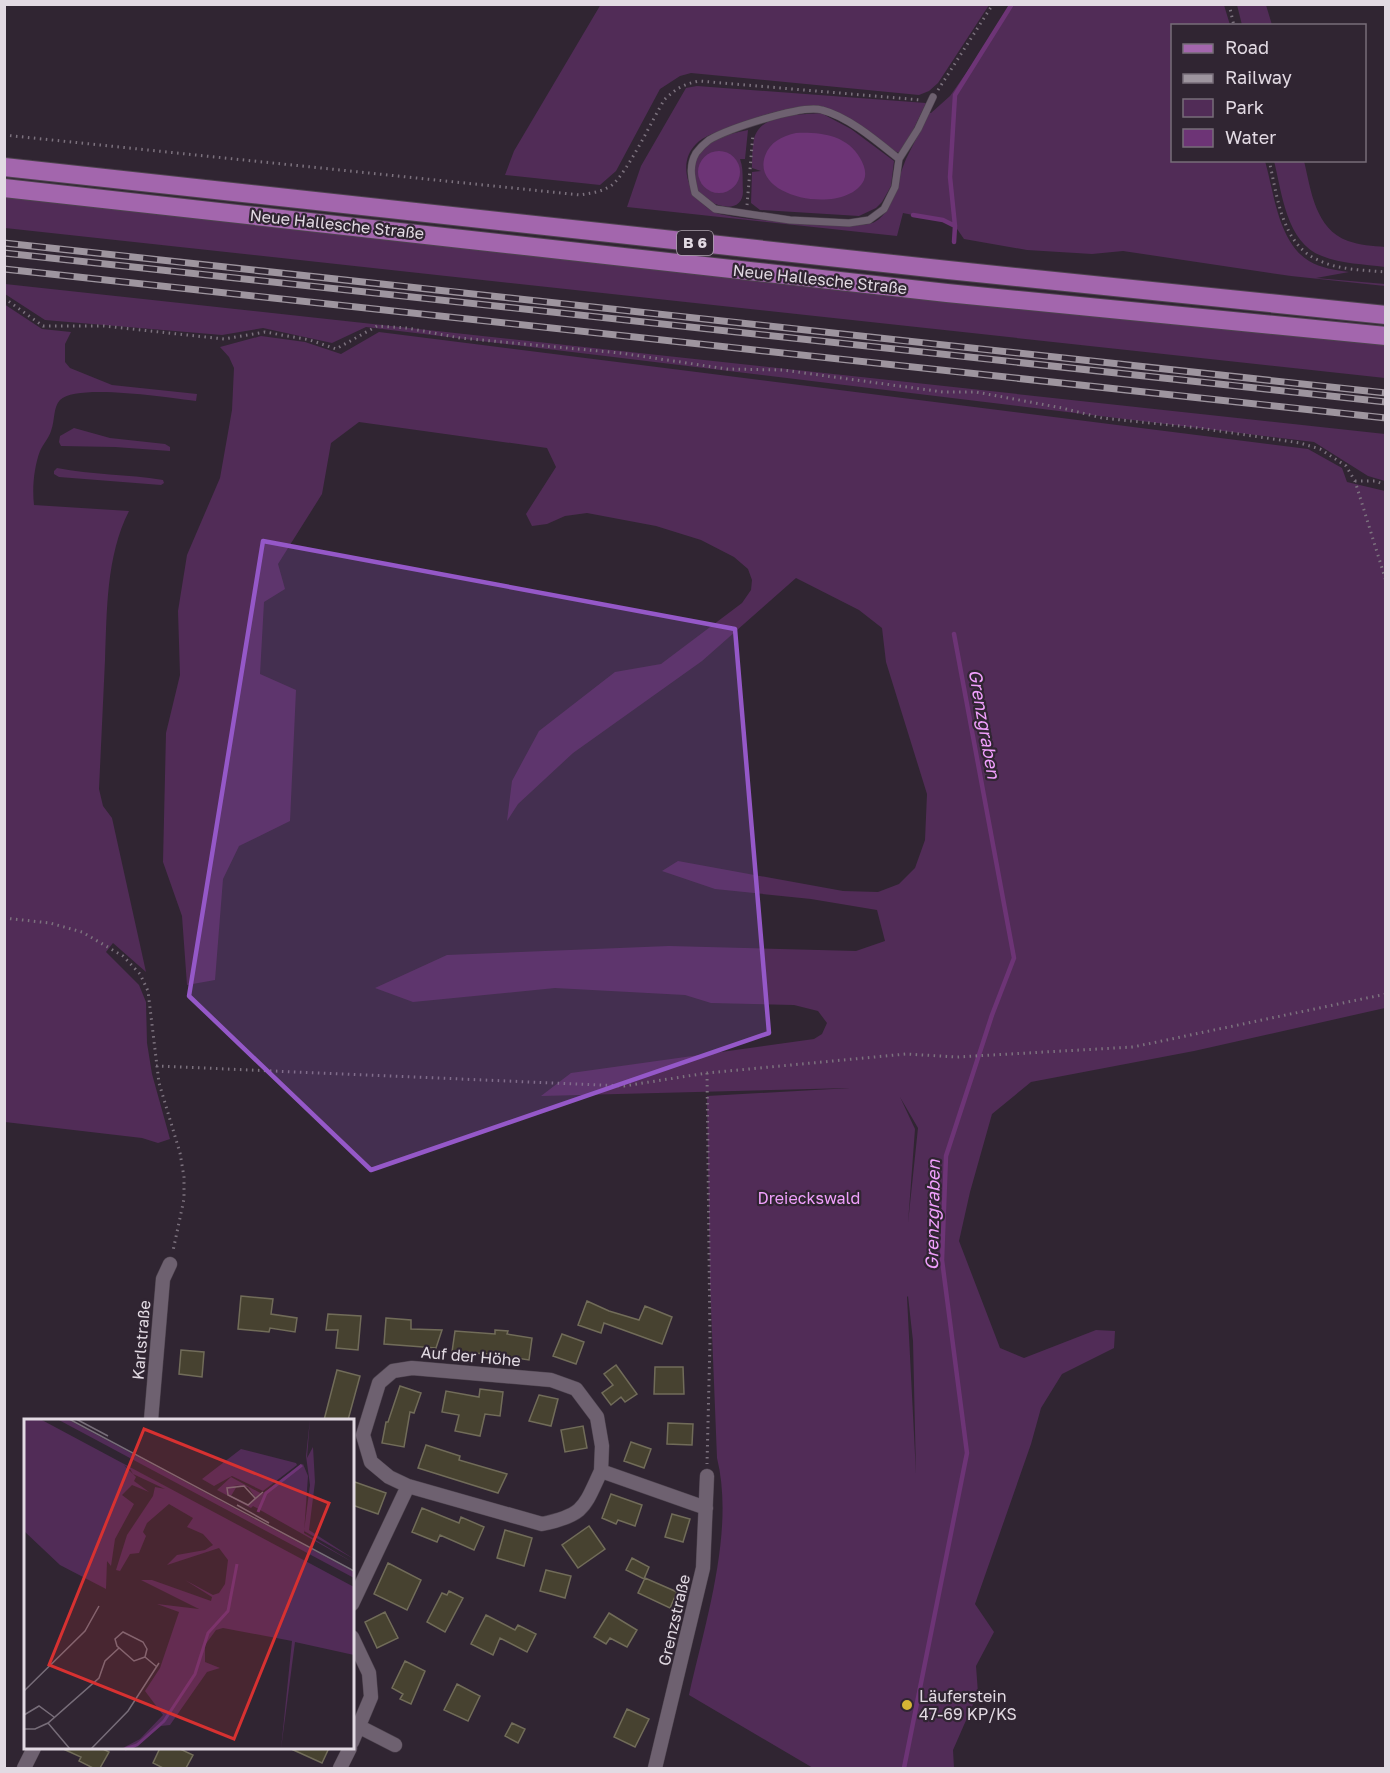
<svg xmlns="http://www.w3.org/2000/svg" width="1390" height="1773" font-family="'Golos Text',sans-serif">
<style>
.green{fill:#512c57;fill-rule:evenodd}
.water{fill:#6d3476}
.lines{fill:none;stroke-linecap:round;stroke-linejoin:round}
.stream{stroke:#6d3476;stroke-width:4.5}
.building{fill:#474230;stroke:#716c59;stroke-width:1.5}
.service-casing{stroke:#4d434e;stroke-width:8}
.minor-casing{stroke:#4d434e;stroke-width:15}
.primary-casing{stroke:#4d434e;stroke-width:20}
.path{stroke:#7c727e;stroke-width:3;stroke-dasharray:1.5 4.5;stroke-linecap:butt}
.service{stroke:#6e6170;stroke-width:7}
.minor{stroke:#6e6170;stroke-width:14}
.primary{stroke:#a366ad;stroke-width:18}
.rail-casing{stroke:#9e959f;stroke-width:7}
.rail{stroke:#302532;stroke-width:4.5;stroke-dasharray:14;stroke-linecap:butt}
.marked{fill:#9558c8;fill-opacity:0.2;stroke:#9558c8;stroke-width:4.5;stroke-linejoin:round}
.poi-dot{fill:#d6b534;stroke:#302532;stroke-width:2}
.labels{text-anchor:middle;stroke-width:4.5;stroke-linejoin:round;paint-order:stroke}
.shield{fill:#302532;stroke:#ada4ae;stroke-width:1.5}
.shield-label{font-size:15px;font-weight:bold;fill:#e2dae3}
.street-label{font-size:16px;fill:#e2dae3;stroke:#302532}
.park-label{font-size:16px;fill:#f0a0fc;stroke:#302532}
.poi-label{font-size:16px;fill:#e2dae3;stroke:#302532;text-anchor:start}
.water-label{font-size:18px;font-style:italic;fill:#f09ffc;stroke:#302532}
.inset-river{fill:none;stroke:#6d3476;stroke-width:3}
.inset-road{fill:none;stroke:#776d79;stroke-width:1.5}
.view{fill:#d73131;fill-opacity:0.15;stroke:#d73131;stroke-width:3}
.inset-edge{fill:none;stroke:#e2dae3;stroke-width:3}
</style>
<rect width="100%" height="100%" fill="#302532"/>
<path class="green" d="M 601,4 L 989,4 L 989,5 L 938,83 L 929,91 L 919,95 L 691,73 L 680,76 L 660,89 L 616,171 L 600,185 L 505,175 L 514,151 Z
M 1014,5 L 1224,5 L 1230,25 L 1172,26 L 1172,160 L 1265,161 C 1274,192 1278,242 1309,261 C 1321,268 1335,270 1349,272 L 1316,278 L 1385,284 L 1385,286 L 1291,276 L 1123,251 L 1092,254 L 1027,250 L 964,239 L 955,226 L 943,221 L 903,213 L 897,236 L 627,207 L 641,166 L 686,88 L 697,86 L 926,103 L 904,149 L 900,153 C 881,147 854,127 837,117 C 832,114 826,108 821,107 C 800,102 749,119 728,128 C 718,132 703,136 696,144 C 675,165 691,200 714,212 C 729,220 850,228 868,224 C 876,223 882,217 886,211 L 906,159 L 929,113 L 931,113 L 950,96 Z
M 1237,5 L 1266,5 L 1272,25 L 1242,25 Z
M 821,113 L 851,129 L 894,161 L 891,186 L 882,202 L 876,208 L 859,216 L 760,210 L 751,203 L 752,172 L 761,171 L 752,168 C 752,159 752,148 754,139 C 760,113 800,115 821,113 Z
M 748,130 L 745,159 L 740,159 C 744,169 742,181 743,191 C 743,218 706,205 697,190 C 694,185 694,179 694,172 C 695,143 723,135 748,130 ZM 734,158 C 753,185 713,208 699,178 Z
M 1274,161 L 1304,161 C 1311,190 1315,229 1348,241 C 1359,245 1373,246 1385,247 L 1385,267 C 1364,264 1342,264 1322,256 C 1286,243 1282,192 1274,161 Z
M 4,197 L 1385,344 L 1385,378 L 5,228 Z
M 5,284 L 1385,434 L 1385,481 L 1368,476 L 1314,442 L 366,327 L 332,343 L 263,328 L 222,335 L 45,320 L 5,294 Z
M 4,304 L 42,329 L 71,332 L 65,344 L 65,362 L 70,368 L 112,385 L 197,394 L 196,401 C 170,398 77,383 60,400 C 53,407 55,421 51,431 C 49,438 43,444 40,451 C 34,467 32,488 34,505 L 129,511 C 106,556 107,611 105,660 C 103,703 101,746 99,789 L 103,806 L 112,818 L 146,972 L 113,943 L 106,952 L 139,985 L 146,1002 L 147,1043 L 152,1074 L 170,1139 L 158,1143 L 142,1138 L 5,1122 Z
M 379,332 L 1308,449 L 1342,468 L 1347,482 L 1385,491 L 1385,1008 L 1194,1051 L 1031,1082 L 992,1114 L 970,1192 L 959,1241 L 1000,1348 L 1024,1358 L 1096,1330 L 1115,1331 L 1114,1348 L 1062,1374 L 1041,1408 L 1031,1444 L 975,1604 L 994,1632 L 976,1666 L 978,1693 L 953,1750 L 954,1768 L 813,1768 L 689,1695 C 705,1623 735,1531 717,1458 L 710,1283 L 707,1096 L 850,1088 L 541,1096 L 571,1073 L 814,1039 L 822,1034 L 827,1023 L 818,1011 L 794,1005 L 711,1003 L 685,995 L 555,988 L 413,1002 L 375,988 L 447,955 L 669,946 L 856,951 L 885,941 L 877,910 L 811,899 L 715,889 L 662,871 L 678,861 L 843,891 L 878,892 L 899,884 L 915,868 L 925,840 L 927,794 L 886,662 L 882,628 L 859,610 L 796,578 L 702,661 L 573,753 L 518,804 L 507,821 L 512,781 L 539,731 L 615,672 L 661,664 L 742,603 L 751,590 L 752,580 L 748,569 L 734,557 L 701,540 L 656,526 L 587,513 L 565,516 L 547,524 L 532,526 L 526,514 L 556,467 L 547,448 L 359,422 L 331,443 L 322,494 L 278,564 L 285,589 L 264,602 L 260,674 L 296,690 L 290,821 L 239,846 L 223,879 L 215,980 L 187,985 L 182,916 L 163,862 L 166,733 L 180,675 L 178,611 L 187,555 L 220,478 L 232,410 L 234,368 L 229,357 L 220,347 L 261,336 L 305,342 L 341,354 ZM 900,1097 L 918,1128 L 908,1223 L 915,1129 ZM 908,1296 L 913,1341 L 916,1474 L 907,1297 Z
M 74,428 L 110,438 L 165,444 L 170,447 L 170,451 L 115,447 L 61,446 L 59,442 L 60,436 Z
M 57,468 C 92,475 127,474 163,480 L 164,483 L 161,485 L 59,477 L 54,474 L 54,471 Z"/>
<path class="water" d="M 796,133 C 820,132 847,135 860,158 C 864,165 867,173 864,180 C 847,216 750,199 765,156 C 770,142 782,136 796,133 Z
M698 172a21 21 0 1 1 42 0a21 21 0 1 1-42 0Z"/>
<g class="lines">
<path class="stream" d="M 913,215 L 943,220 L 955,226
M 954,242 L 955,226 L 950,177 L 955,95 L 1012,4
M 904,1768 L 967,1453 L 942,1260 L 946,1156 L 992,1015 L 1014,958 L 954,634"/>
</g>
<path class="building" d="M 241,1296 L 273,1299 L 271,1314 L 297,1318 L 295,1332 L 270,1328 L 269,1332 L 238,1329 Z
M 587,1301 L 609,1311 L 639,1320 L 645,1306 L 672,1317 L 662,1344 L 604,1323 L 601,1333 L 578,1325 Z
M 328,1314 L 361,1316 L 358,1350 L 336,1348 L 338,1330 L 326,1330 Z
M 386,1318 L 411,1320 L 411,1329 L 442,1330 L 436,1348 L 384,1344 Z
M 495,1330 L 508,1331 L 507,1334 L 532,1338 L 529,1360 L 490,1354 L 452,1352 L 455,1331 L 495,1334 Z
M 562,1334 L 584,1342 L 576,1364 L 553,1356 Z
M 181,1350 L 204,1352 L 202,1377 L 179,1374 Z
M 616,1365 L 637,1394 L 625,1402 L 621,1397 L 611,1405 L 602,1393 L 613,1385 L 604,1374 Z
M 655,1367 L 683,1367 L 684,1394 L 654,1394 Z
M 337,1370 L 360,1376 L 348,1420 L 324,1420 Z
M 400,1386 L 421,1393 L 414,1413 L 410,1412 L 404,1447 L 382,1443 L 386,1422 L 388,1422 Z
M 480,1389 L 503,1392 L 500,1416 L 485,1414 L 480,1436 L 455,1431 L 459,1415 L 442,1412 L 446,1391 L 479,1397 Z
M 539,1395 L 558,1399 L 551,1426 L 529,1421 Z
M 668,1423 L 693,1424 L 692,1445 L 667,1444 Z
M 583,1426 L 587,1448 L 565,1452 L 561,1430 Z
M 631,1442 L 651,1449 L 644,1468 L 624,1461 Z
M 426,1445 L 460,1456 L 459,1460 L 507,1474 L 498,1493 L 418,1468 Z
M 352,1481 L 386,1493 L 378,1514 L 352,1505 Z
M 611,1494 L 642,1505 L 635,1526 L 618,1520 L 616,1524 L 602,1518 Z
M 422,1508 L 459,1523 L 461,1517 L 484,1527 L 474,1550 L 440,1535 L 437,1542 L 412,1532 Z
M 672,1514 L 690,1519 L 683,1542 L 665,1537 Z
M 589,1526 L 605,1549 L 578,1568 L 562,1545 Z
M 505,1530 L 532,1538 L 524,1566 L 497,1558 Z
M 632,1558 L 649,1567 L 644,1579 L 626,1570 Z
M 388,1563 L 421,1580 L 407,1610 L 374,1594 Z
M 546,1570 L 571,1576 L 565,1598 L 540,1591 Z
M 645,1578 L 677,1592 L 670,1608 L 638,1593 Z
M 449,1591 L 463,1598 L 445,1632 L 427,1622 L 442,1593 L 447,1595 Z
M 385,1612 L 398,1638 L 377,1648 L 365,1622 Z
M 609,1613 L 637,1630 L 627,1647 L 610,1638 L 606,1644 L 594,1637 Z
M 486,1615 L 515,1630 L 518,1625 L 536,1634 L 527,1652 L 500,1638 L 493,1655 L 471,1644 Z
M 405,1661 L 425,1671 L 411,1704 L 400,1699 L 403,1694 L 392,1688 Z
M 457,1684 L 480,1696 L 468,1721 L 444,1710 Z
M 627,1709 L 649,1719 L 635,1747 L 614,1737 Z
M 512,1723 L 525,1729 L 518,1743 L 505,1736 Z
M 61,1748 L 101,1748 L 109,1752 L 100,1768 L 93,1768 L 79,1761 L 81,1757 Z
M 160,1748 L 178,1748 L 193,1755 L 186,1768 L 163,1768 L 153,1763 Z
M 289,1748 L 329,1748 L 322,1763 Z"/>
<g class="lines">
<defs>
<path id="service" d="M 899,159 C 878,142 849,117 822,110 C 802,104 728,129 709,140 C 705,143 699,149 696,153 C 688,167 692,179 695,193 L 715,209 L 790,220 L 849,223 L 869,220 L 884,209 L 895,187 L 899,159 L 918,129 L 933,97"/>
<path id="minor" d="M 151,1420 L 163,1279 L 170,1264
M 601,1471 C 584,1507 585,1515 542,1524 L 408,1486 L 389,1477 L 371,1462 L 363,1435 L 379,1383 L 393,1371 L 412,1368 L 551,1380 L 576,1389 L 597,1417 L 602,1446 L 601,1471 L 706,1508
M 352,1604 L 408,1486
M 352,1637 L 369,1673 L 371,1697 L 352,1742
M 354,1724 L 395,1745
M 24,1768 L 34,1748
M 340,1768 L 350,1748
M 655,1768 L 703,1568 L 707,1476"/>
<path id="primary" d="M 4,167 L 948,270 L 1386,315
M 4,188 L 947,293 L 1386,336"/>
</defs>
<use href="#service" class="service-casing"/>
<use href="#minor" class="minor-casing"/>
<use href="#primary" class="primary-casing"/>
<path class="path" d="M 1229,4 L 1234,26
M 938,90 L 993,4
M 4,135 L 580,195 C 591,193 602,192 612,185 C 627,173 653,119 664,100 C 675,89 684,84 699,81 L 921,100
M 1269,160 C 1277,194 1281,244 1318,260 C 1338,270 1363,270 1386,272
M 747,205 L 753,134
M 4,298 L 43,326 L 104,326 L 224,339 L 265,332 L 310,340 L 336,349 L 377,326 L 407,328 L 460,338 L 620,353 L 727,369 L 783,370 L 943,392 L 976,392 L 1062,408 L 1102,418 L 1199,428 L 1300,443 L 1320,449 L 1346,466 L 1355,481 L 1386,581
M 1355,481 L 1375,481 L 1386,485
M 4,918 L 50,923 L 82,932 L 123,956 L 140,974 L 148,991 L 159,1083 L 180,1153 L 184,1177 L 184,1199 L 173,1251
M 156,1066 L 624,1086 L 707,1073 L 906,1054 L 957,1057 L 1133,1047 L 1386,994
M 707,1073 L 710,1341 L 707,1464"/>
<use href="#service" class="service"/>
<use href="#minor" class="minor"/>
<use href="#primary" class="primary"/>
<defs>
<path id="rail" d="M 4,243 L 1386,393
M 4,253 L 1386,402
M 4,269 L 1386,418"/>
</defs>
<use href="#rail" class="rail-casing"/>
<use href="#rail" class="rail"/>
</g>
<path class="marked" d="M 263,541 L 735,629 L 769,1033 L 371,1170 L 189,996 Z"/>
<circle class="poi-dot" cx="907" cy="1705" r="6"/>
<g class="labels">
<rect class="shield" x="677" y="231" width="36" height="24" rx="4.5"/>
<g class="shield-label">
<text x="695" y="248">B 6</text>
</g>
<g class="street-label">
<text transform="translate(337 224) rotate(6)" y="6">Neue Hallesche Straße</text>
<text transform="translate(820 279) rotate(6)" y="6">Neue Hallesche Straße</text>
<text transform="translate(141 1340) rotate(-85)" y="6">Karlstraße</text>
<text transform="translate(471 1356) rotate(5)" y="6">Auf der Höhe</text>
<text transform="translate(674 1620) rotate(-77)" y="6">Grenzstraße</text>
</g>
<g class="park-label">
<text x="809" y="1204">Dreieckswald</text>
</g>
<g class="poi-label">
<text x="919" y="1702">Läuferstein<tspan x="919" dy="18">47-69 KP/KS</tspan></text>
</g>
<g class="water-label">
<text transform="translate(984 724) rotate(80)" y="6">Grenzgraben</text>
<text transform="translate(933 1215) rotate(-89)" y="6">Grenzgraben</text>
</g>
</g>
<g transform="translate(24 1419)">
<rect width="330" height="330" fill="#302532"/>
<path d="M 0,0 L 16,0 L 330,168 L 330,236 L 271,223 L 257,330 L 268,222 L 199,209 L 192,211 L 181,226 L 181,243 L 196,249 L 183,253 L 146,306 L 137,307 L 110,329 L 97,330 L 116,320 L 139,296 L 121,272 L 136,249 L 155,193 L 133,185 L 175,190 L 117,161 L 128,161 L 187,182 L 188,178 L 161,161 L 189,176 L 195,174 L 201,165 L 204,141 L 195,129 L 143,146 L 153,136 L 181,131 L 189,126 L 179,115 L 163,108 L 169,99 L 145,85 L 123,104 L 119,113 L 122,117 L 115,134 L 106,135 L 96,152 L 92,151 L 103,116 L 129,77 L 131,68 L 141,70 L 109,55 L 106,50 L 100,46 L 112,58 L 110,62 L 125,73 L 108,66 L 98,76 L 110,85 L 91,120 L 87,147 L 83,142 L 82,170 L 36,146 L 0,112 ZM 33,0 L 43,0 L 330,153 L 330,159 ZM 286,0 L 283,39 L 289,28 L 291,63 L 285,111 L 330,140 L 280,112 L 286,66 L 282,37 ZM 217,30 L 272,44 L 273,46 L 239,72 L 208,57 L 190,67 L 178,60 ZM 279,45 L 284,57 L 280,114 L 330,144 L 229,87 L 227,89 L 193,71 L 207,58 L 238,75 ZM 209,66 L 224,68 L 231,78 L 224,86 L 207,77 L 213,67 Z" fill="#512c57" fill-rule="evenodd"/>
<path class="inset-river" d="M 234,93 L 242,74 L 278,46M 101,330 L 113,326 L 140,302 L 171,255 L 184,214 L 204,192 L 213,145"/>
<path class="inset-road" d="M 45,0 L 330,152M 52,0 L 84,17M 231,79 L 220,67 L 203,69 L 204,76 L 224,86 L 239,73M 213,86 L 245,104M 121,238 L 110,242 L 93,227 L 91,220 L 99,213 L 119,223 L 123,230 L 121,238 L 133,248M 0,272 L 61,212 L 75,187M 0,296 L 15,287 L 30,298M 24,304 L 46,330M 0,310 L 11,310 L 24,304 L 75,259 L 81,242 L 95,229M 67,330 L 104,292 L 135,244"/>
<path class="view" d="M 120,10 L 305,84 L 210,320 L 25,246 Z"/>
<rect width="330" height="330" class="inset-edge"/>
</g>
<rect width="1390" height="1773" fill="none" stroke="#e2dae3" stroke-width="12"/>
<rect x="1171" y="24" width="195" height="138" fill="#302532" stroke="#776d79" stroke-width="1.5"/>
<rect x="1183" y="44" width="30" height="9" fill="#a366ad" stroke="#776d79" stroke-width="1.5"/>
<text x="1225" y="54" font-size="18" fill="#e2dae3">Road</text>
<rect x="1183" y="74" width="30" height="9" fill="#9e959f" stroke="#776d79" stroke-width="1.5"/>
<text x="1225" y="84" font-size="18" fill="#e2dae3">Railway</text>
<rect x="1183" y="99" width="30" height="18" fill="#512c57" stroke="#776d79" stroke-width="1.5"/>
<text x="1225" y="114" font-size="18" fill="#e2dae3">Park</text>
<rect x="1183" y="129" width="30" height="18" fill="#6d3476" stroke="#776d79" stroke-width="1.5"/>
<text x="1225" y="144" font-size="18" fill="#e2dae3">Water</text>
</svg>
